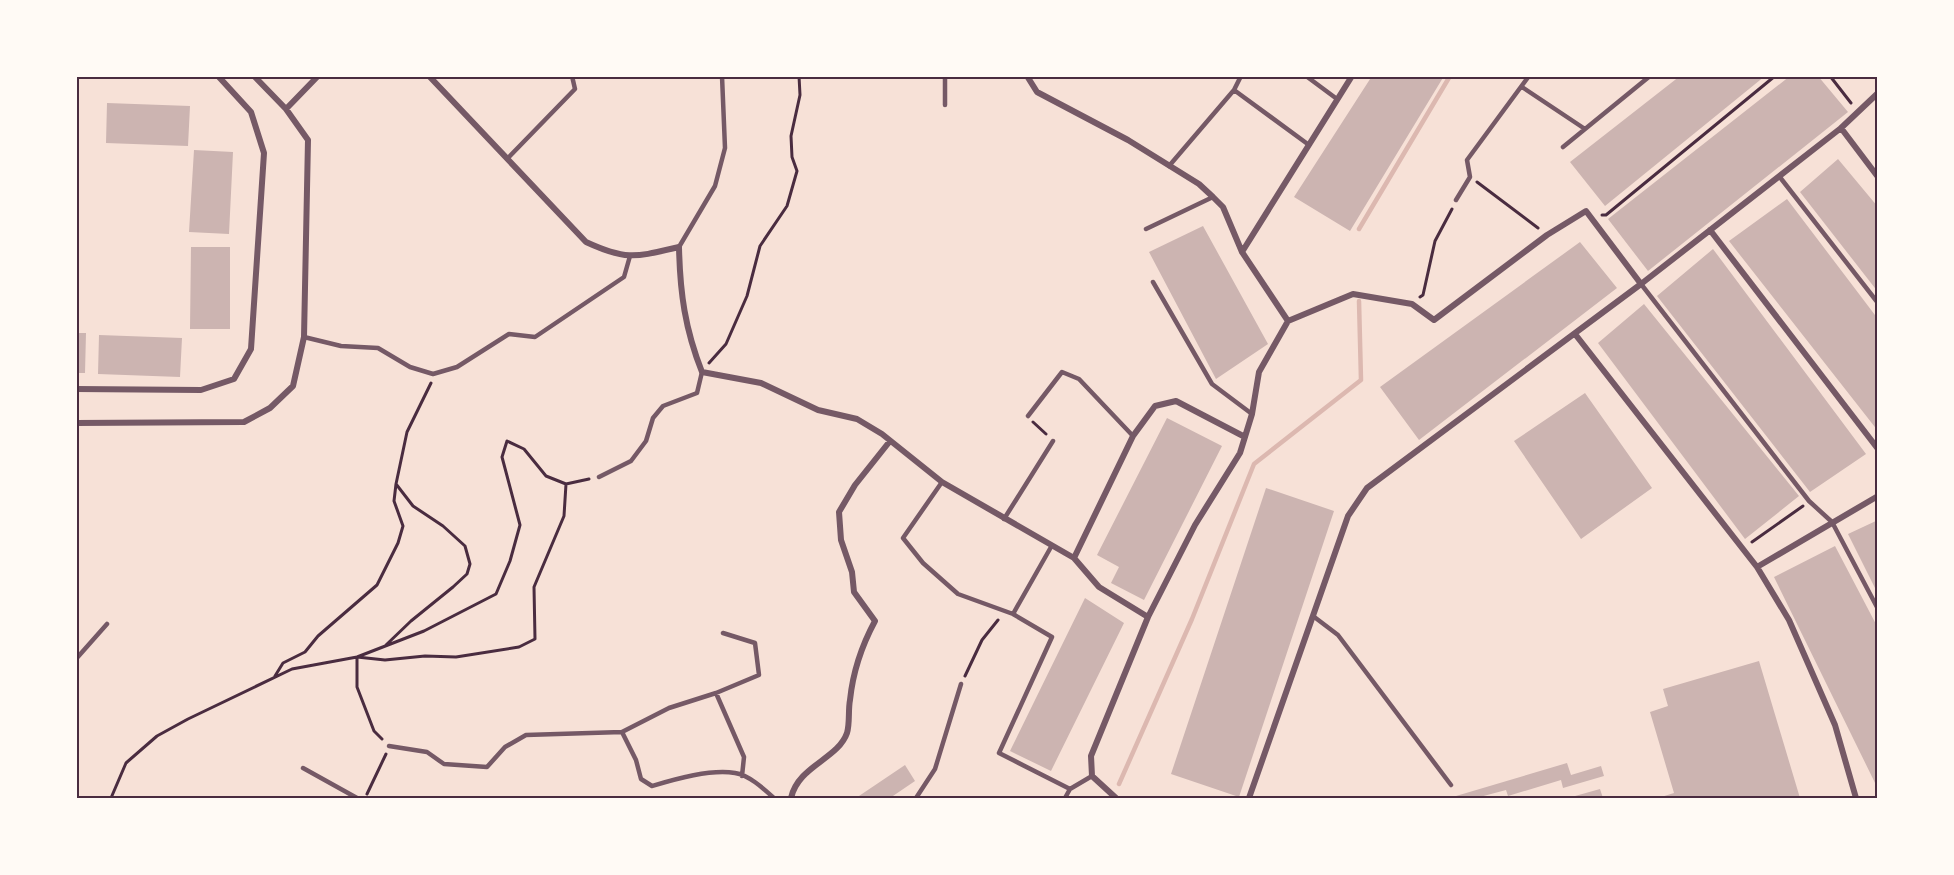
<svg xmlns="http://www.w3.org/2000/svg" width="1954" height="875" font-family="Lato,sans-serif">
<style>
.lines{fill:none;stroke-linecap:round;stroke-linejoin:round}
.stream{stroke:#dcb8b0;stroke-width:4.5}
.building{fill:#ccb4b1}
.path{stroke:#4a2c40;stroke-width:3}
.service{stroke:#755966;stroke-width:4.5}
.minor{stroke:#755966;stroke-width:6}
.neatline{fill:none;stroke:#4a2c40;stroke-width:2}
</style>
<rect width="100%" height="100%" fill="#f7e1d7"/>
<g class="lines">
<path class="stream" d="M 1359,229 L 1450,76
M 1119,784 L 1192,619 L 1254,464 L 1361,380 L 1359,301"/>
</g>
<path class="building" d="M 1372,76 L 1444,76 L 1350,231 L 1294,197 Z
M 1680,76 L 1765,76 L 1605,206 L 1570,162 Z
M 1790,76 L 1818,76 L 1848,112 L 1648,271 L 1608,219 Z
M 107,103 L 190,106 L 188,146 L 106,143 Z
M 194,150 L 233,152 L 229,234 L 189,232 Z
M 1838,159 L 1878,207 L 1878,292 L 1800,192 Z
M 1787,199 L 1878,319 L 1878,431 L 1729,241 Z
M 1203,226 L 1268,344 L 1216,379 L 1149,252 Z
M 1580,242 L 1617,288 L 1419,440 L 1380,387 Z
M 191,247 L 230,247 L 230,329 L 190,329 Z
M 1713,249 L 1866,454 L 1810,492 L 1657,296 Z
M 1644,304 L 1799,496 L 1745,539 L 1598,343 Z
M 76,333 L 86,333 L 85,373 L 76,373 Z
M 99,335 L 182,338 L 180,377 L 98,374 Z
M 1585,393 L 1652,488 L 1581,539 L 1514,441 Z
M 1167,418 L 1222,446 L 1144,600 L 1111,583 L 1119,567 L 1097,555 Z
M 1266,488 L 1334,511 L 1239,797 L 1171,774 Z
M 1878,520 L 1878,594 L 1848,534 Z
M 1835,546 L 1878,628 L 1878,789 L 1774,577 Z
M 1085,598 L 1124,623 L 1051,771 L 1010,751 Z
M 1759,661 L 1800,798 L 1658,798 L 1674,793 L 1650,712 L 1668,706 L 1663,689 Z
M 1567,763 L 1571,775 L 1601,766 L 1604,776 L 1563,788 L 1561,780 L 1508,796 L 1506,790 L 1476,798 L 1456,798 L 1456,796 Z
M 905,765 L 915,781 L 890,798 L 856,798 Z
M 1600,789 L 1603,798 L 1568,798 Z"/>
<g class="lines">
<path class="path" d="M 1830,76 L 1851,103
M 1477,182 L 1538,228
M 1602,215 L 1606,215 L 1775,76
M 1420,297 L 1423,295 L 1435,241 L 1452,209
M 709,363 L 726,344 L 747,296 L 760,246 L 787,206 L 797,171 L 792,157 L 791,136 L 800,95 L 799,76
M 1033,422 L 1046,434
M 1752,542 L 1803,506
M 386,645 L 411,621 L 453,587 L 467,574 L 470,564 L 465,546 L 443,526 L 413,506 L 396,484 L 407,432 L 431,383
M 275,676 L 283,663 L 305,652 L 318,636 L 377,585 L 398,543 L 403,526 L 394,501 L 396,484
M 965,676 L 982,640 L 998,620
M 382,739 L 374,731 L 357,687 L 357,657 L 385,660 L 425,656 L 456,657 L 519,647 L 535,639 L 534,587 L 564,516 L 566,484
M 367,794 L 386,754
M 111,798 L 126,763 L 157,736 L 188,719 L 292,669 L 357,657 L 424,631 L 496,594 L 510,561 L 520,525 L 502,457 L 507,441 L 524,449 L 546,476 L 566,484 L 589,479"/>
<path class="service" d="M 945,76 L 945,105
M 1306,76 L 1337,99
M 1522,87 L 1585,129
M 1234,90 L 1309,145
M 1563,147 L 1650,76
M 507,159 L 575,89 L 572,76
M 1169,166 L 1234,90 L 1241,76
M 1779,176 L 1878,303
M 1456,200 L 1470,177 L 1467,160 L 1529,76
M 1146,229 L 1213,197
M 679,247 L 715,186 L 725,148 L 722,76
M 1153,282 L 1212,384 L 1252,414
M 1641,284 L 1809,501 L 1832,522 L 1878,609
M 304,337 L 341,346 L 378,348 L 410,367 L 433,374 L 457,367 L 509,334 L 535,337 L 624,277 L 630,256
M 1028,416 L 1062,372 L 1079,379 L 1133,436
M 599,477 L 631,461 L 646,441 L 653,418 L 663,406 L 697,393 L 702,372
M 942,482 L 903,538 L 923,563 L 958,594 L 1013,614
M 1004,519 L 1053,441
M 1051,547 L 1013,614 L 1052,637 L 999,753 L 1070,789 L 1092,776
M 1313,616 L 1338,635 L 1451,785
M 76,659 L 107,624
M 716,693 L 744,757 L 742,776
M 622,732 L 669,708 L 716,693 L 759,675 L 755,643 L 723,633
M 389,746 L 427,752 L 444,764 L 487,767 L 505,747 L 526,735 L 622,732 L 636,760 L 641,779 L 652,786 C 676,779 710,769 735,773 C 749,775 764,789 774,798
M 303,768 L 357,798
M 916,798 L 935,769 L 961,684
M 1065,798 L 1070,789"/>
<path class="minor" d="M 429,76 L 586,242 C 627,261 636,257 679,247 C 680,293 685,329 702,372 L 761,383 L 818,410 L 857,419 L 882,434 L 942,482 L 1074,558
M 1027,76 L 1037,92 L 1128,140 L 1199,184 L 1213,197 L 1223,207 L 1242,252 L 1288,321 L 1353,294 L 1412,304 L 1434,320 L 1547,235 L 1586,211 L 1641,284
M 286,109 L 318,76
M 1841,128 L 1878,93
M 1710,230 L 1878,449
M 1242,252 L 1352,76
M 1575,334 L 1757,567 L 1789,620 L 1835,725 L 1856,798
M 76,389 L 201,390 L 234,379 L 251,349 L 264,153 L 251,112 L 218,76
M 76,423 L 244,422 L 270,408 L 293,386 L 304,337 L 308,140 L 286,109 L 254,76
M 1757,567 L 1878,496
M 1148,617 L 1099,587 L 1074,558 L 1133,436 L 1155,406 L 1176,401 L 1245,437
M 791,798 C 798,766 838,759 847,733 C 850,723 848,710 850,700 C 853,671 861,647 875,621 L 854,592 L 852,572 L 841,540 L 839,512 L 855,485 L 890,441
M 1116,798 L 1092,776 L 1091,756 L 1148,617 L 1195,525 L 1240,453 L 1252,414 L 1259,372 L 1288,321
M 1249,798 L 1348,516 L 1367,488 L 1641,284 L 1841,128 L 1878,177"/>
</g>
<rect width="1954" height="875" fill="none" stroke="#fffaf5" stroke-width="156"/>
<rect x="78" y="78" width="1798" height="719" class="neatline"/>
</svg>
